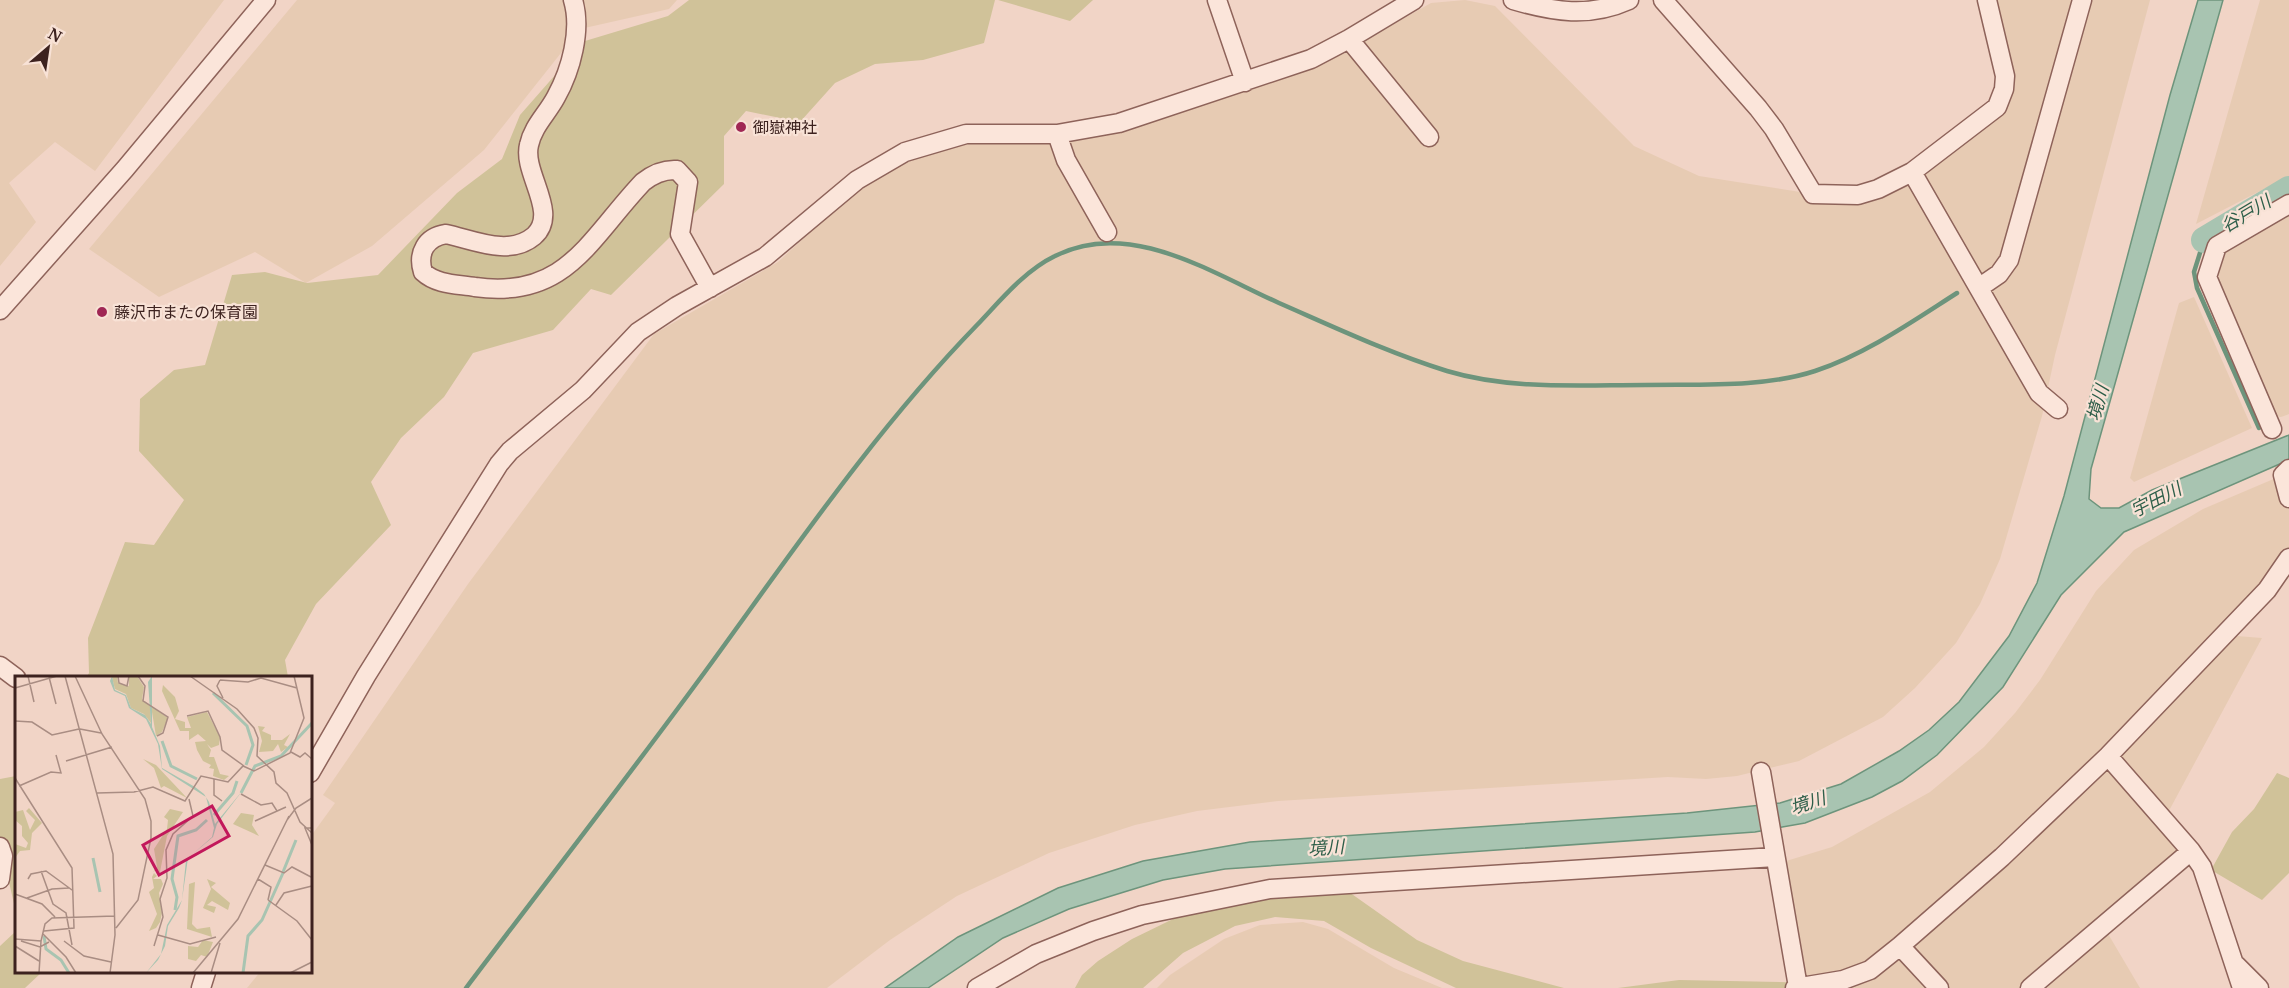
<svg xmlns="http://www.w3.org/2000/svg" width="2289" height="988" font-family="'Noto Serif','Noto Sans JP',serif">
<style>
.farmland{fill:#e7cbb3}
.green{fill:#d0c299}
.water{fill:#a8c4b1;stroke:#6d947c;stroke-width:1.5}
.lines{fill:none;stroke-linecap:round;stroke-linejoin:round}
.stream{stroke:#6d947c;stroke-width:4.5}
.river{stroke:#a8c4b1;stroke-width:26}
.minor-casing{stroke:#8e635a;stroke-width:21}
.minor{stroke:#fbe5da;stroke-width:18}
.poi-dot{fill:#a02754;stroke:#f8e2d6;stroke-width:2}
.labels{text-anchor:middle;stroke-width:4.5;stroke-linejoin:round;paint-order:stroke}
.poi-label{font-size:16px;fill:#3d221f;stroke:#f8e2d6;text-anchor:start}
.water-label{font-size:18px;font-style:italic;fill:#2d5e49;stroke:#f8e2d6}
.inset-river{fill:none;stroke:#a8c4b1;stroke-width:3}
.inset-road{fill:none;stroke:#a98d83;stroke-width:1.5}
.view{fill:#c2185b;fill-opacity:0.15;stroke:#c2185b;stroke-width:3}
.inset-edge{fill:none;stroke:#3d221f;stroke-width:3}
</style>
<rect width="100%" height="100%" fill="#f1d4c6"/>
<path class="farmland" d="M 0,0 L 224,0 L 95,171 L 55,142 L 9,183 L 36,222 L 0,266 Z
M 297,0 L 677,0 L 669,9 L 580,29 L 484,150 L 372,246 L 306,283 L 255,252 L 159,297 L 89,249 Z
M 1465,0 L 1495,6 L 1634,146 L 1699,176 L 1813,194 L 1878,189 L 2001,100 L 1987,0 L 2150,0 L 2055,355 L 2042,416 L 2000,559 L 1980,604 L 1956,643 L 1915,688 L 1883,717 L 1799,761 L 1737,776 L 1706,779 L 1668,777 L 1278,801 L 1197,811 L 1135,825 L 1049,853 L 957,896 L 890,940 L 827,988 L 247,988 L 260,972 L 310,972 L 311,836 L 335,803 L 323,795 L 468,584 L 654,334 L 778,262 L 833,211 L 884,172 L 926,154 L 968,143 L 1017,144 L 1083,140 L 1119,132 L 1319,66 L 1431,3 Z
M 2260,0 L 2289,0 L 2289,176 L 2196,224 Z
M 2289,210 L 2289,414 L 2281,417 L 2274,416 L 2219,284 L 2218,269 L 2223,254 L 2233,242 Z
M 2194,297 L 2252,428 L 2134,482 L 2130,478 L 2179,303 Z
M 2283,475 L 2289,498 L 2289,558 L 2224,635 L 2262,638 L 2164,820 L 2191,851 L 2104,927 L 2140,988 L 1850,988 L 1843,980 L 1798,987 L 1776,864 L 1832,847 L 1930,792 L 1984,747 L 2015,713 L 2040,680 L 2096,591 L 2134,550 L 2203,509 Z
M 1303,922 L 1328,929 L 1394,968 L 1442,988 L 1157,988 L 1170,975 L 1224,939 L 1260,925 Z"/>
<path class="green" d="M 689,0 L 995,0 L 984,43 L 923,60 L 875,64 L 835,83 L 800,122 L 746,111 L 724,136 L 724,184 L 611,295 L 591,289 L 553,330 L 473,353 L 444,397 L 401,438 L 371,482 L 391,525 L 316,604 L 285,660 L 288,677 L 86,678 L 89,673 L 88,638 L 125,542 L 154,545 L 184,500 L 139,451 L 140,399 L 174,370 L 205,365 L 232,275 L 265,272 L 307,283 L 378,275 L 457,193 L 502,159 L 520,115 L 585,41 L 668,16 Z
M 998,0 L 1093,0 L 1070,21 Z
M 2277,773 L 2289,778 L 2289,873 L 2262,900 L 2211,870 L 2232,832 L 2254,809 Z
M 16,776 L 16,912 L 0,844 L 0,779 Z
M 1339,885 L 1417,940 L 1463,961 L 1564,988 L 1456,988 L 1371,948 L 1324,921 L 1275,917 L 1235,926 L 1183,953 L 1143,988 L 1075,988 L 1082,975 L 1098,961 L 1132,939 L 1212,900 Z
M 16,914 L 16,972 L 42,972 L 25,988 L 0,988 L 0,946 L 15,932 Z
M 1679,980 L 1822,983 L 1843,980 L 1850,988 L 1618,988 Z"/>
<path class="water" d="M 2198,0 L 2223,0 L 2091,469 L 2089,499 L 2101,508 L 2119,508 L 2152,490 L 2289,435 L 2289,460 L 2124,532 L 2061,595 L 2003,687 L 1937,755 L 1902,781 L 1872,797 L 1805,823 L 1755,832 L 1225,869 L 1163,880 L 1069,909 L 1003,938 L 928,988 L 885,988 L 958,937 L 1058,888 L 1143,861 L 1250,842 L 1687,813 L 1780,803 L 1841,784 L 1899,751 L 1929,730 L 1959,702 L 2009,636 L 2037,583 L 2064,496 L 2170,95 Z"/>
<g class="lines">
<path class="stream" d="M 2204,240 L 2194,272 L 2197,288 L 2259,428
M 466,988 C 546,882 628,777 707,669 C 793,551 875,430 977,325 C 1000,301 1024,271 1055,256 C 1129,218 1212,273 1279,303 C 1334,327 1389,353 1447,371 C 1510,390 1580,385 1645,385 C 1700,384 1763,388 1815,371 C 1866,354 1913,321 1957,293"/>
<path class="river" d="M 2204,240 L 2289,189"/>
<defs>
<path id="minor" d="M 573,0 C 582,30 571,70 556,97 C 547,114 533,126 529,145 C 522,173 560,213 534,236 C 509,257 474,240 446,234 C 426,237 417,253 423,272 C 437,285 457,284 475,287 C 566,300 589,239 643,182 C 653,174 663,169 677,170 L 688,182 L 680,234 L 710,288
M 1217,0 L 1245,82
M 1513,0 C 1554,12 1589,18 1629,0
M 1663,0 L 1758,108 L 1774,129 L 1813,194 L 1858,195 L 1878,189 L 1912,172 L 1997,107 L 2004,89 L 2005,76 L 1987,0
M 1349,39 L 1429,137
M 1057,134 L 1066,160 L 1107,232
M 1912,172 L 2039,393 L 2058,409
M 1980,287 L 1999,274 L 2009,260 L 2082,0
M 0,310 L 125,169 L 266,0
M 2272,429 L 2207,277 L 2217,246 L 2289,204
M 2289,469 L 2283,475 L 2289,498
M 0,666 L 16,678
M 2108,756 L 2191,851 L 2202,867 L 2242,988
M 1761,772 L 1798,987
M 310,773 L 366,676 L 499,464 L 510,451 L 583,390 L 638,332 L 677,306 L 765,257 L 857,180 L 905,152 L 966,134 L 1057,134 L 1119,123 L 1311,59 L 1349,39 L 1414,0
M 0,847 L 3,856 L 0,879
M 1900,946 L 1939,988
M 2236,965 L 2259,988
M 201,988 L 206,972
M 977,988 L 1036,954 L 1093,931 L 1142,915 L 1270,889 L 1775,857
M 1795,988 L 1843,980 L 1870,970 L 1900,946 L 2002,857 L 2108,756 L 2267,590 L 2289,558
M 2030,988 L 2191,851"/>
</defs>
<use href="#minor" class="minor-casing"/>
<use href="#minor" class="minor"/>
</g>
<g class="poi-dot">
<circle cx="741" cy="127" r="6"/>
<circle cx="102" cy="312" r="6"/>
</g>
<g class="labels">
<g class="poi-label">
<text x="753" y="133">御嶽神社</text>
<text x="114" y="318">藤沢市またの保育園</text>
</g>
<g class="water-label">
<text transform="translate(2246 214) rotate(-31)" y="6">谷戸川</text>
<text transform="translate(2098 403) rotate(-74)" y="6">境川</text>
<text transform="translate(2156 500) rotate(-27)" y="6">宇田川</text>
<text transform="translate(1808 803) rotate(-18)" y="6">境川</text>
<text transform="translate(1326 848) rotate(-4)" y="6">境川</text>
</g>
</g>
<g transform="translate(15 676)">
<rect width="297" height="297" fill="#f1d4c6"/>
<path d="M 102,0 L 103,7 L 114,10 L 114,0 L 122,0 L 129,11 L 127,23 L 135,29 L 136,47 L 129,38 L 116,32 L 111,18 L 100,13 L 97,1 ZM 148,9 L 160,21 L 164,35 L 160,43 L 170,46 L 170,52 L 176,52 L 172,41 L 192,36 L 205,61 L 204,69 L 196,72 L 192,68 L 196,74 L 194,81 L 199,81 L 205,98 L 214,100 L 209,104 L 198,100 L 199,93 L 194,92 L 196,89 L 188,85 L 182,74 L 180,66 L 191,65 L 183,58 L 174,64 L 174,55 L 165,55 L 147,15 ZM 136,30 L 153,42 L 147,56 L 141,60 ZM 243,50 L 250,51 L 247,55 L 256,59 L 256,64 L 267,64 L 275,58 L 269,69 L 273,71 L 266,76 L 263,68 L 258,75 L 244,76 L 247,65 ZM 128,83 L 141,89 L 172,122 L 149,110 L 146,112 L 139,92 ZM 14,132 L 27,147 L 17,157 L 15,174 L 5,175 L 0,182 L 0,168 L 11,172 L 13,167 L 7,160 L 7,150 L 0,144 L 0,136 L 8,134 L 15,154 L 20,144 L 11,135 ZM 155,133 L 168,136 L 152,160 L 144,201 L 141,194 L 138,196 L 142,191 L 139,173 L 152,153 L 153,144 L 149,141 ZM 226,137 L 239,139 L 237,149 L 244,160 L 218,148 ZM 139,197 L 142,200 L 138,203 L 146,203 L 148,208 L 144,217 L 147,237 L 145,246 L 141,252 L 134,255 L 142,238 L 134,216 L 139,212 L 137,201 ZM 192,203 L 201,207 L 196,211 L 215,227 L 213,234 L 197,225 L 192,229 L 201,231 L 199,237 L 188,232 L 196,213 ZM 180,206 L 177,248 L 182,253 L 195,251 L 197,261 L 172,253 L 174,208 ZM 188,264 L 198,266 L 192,281 L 186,279 L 181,285 L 173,283 L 173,270 L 183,271 Z" fill="#d0c299"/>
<path d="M 137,0 L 137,51 L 145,70 L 147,92 L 180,111 L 189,118 L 194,126 L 200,148 L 228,114 L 202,148 L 198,161 L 173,182 L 167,224 L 164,232 L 153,250 L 150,270 L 143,284 L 131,297 L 146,278 L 152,249 L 167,224 L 171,184 L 197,161 L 199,152 L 191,121 L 147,93 L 143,68 L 131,43 L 114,32 L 110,20 L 99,15 L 95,5 L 97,0 L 100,14 L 111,19 L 116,32 L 130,39 L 136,48 L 133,6 Z" fill="#a8c4b1"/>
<path class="inset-river" d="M 198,17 L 232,50 L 238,69 L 231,89M 147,65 L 156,90 L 182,103M 226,117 L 240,90 L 266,80 L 297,47M 199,139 L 218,117 L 222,105M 78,182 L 85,216M 268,196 L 281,164M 160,234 L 162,221 L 157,203 L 163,160 L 181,154 L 192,144M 29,260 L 31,273 L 46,284 L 54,297M 228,297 L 233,260 L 247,244 L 268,197"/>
<path class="inset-road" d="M 13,0 L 19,26M 50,0 L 98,178 L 100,259 L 95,297M 60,0 L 87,58 L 130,123 L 136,145 L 136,162 L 123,224 L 101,252M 103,0 L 104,7 L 112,10 L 114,0M 123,0 L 130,10 L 128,25 L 153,41 L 148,57 L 142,60M 175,0 L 222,33 L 239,52 L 243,62 L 242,80 L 259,96 L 261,107 L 272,117 L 285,146 L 297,157M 34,1 L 41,28M 205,4 L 233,6 L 246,2 L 282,12M 205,4 L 202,10 L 208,22M 0,12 L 42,0M 172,40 L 193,35 L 205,61 L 207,74 L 229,90M 0,45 L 17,46 L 37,59 L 64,53M 65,53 L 86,57M 276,76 L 285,81 L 290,77 L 297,83M 51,85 L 97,71M 0,102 L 57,192 L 59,252 L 29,255M 199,103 L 199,119 L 207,125M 4,110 L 36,96 L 46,97 L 41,79M 82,117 L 119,116 L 138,111 L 170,125 L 186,100 L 213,106 L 228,90 L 239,95 L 275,77 L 289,42 L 279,0M 226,118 L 246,129 L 257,127 L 262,135M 272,144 L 281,132 L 297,122M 240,145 L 271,131M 297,152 L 290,152 L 297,169M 297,179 L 297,207M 250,189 L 269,197 L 277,191 L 296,201M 26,195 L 38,228 L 51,237 L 57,269M 13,203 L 16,198 L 31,195 L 57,214M 243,203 L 256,211 L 253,224M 0,218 L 27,228 L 40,241M 12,222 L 37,213 L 54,212M 253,224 L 282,245 L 297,264M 261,229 L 269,217 L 297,210M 28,258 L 51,281 L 61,297M 143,259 L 175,268 L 201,261M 0,263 L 26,265M 6,265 L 25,271 L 34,266M 49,265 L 69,280 L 96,286M 0,270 L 24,285M 139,270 L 148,241 L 145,223 L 152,202 L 151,174 L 158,158 L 178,140 L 174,123M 24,297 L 26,265 L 30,248 L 37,242 L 100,240M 178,297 L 223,243 L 274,140M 196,297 L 205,267M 275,297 L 297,286"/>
<path class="view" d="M 197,130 L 214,160 L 144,199 L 128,169 Z"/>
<rect width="297" height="297" class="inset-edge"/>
</g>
<g transform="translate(48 48) rotate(29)" stroke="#f8e2d6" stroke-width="4.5" paint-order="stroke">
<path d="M0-4.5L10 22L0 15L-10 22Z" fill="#3d221f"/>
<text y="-9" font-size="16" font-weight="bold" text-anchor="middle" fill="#3d221f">N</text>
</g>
</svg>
